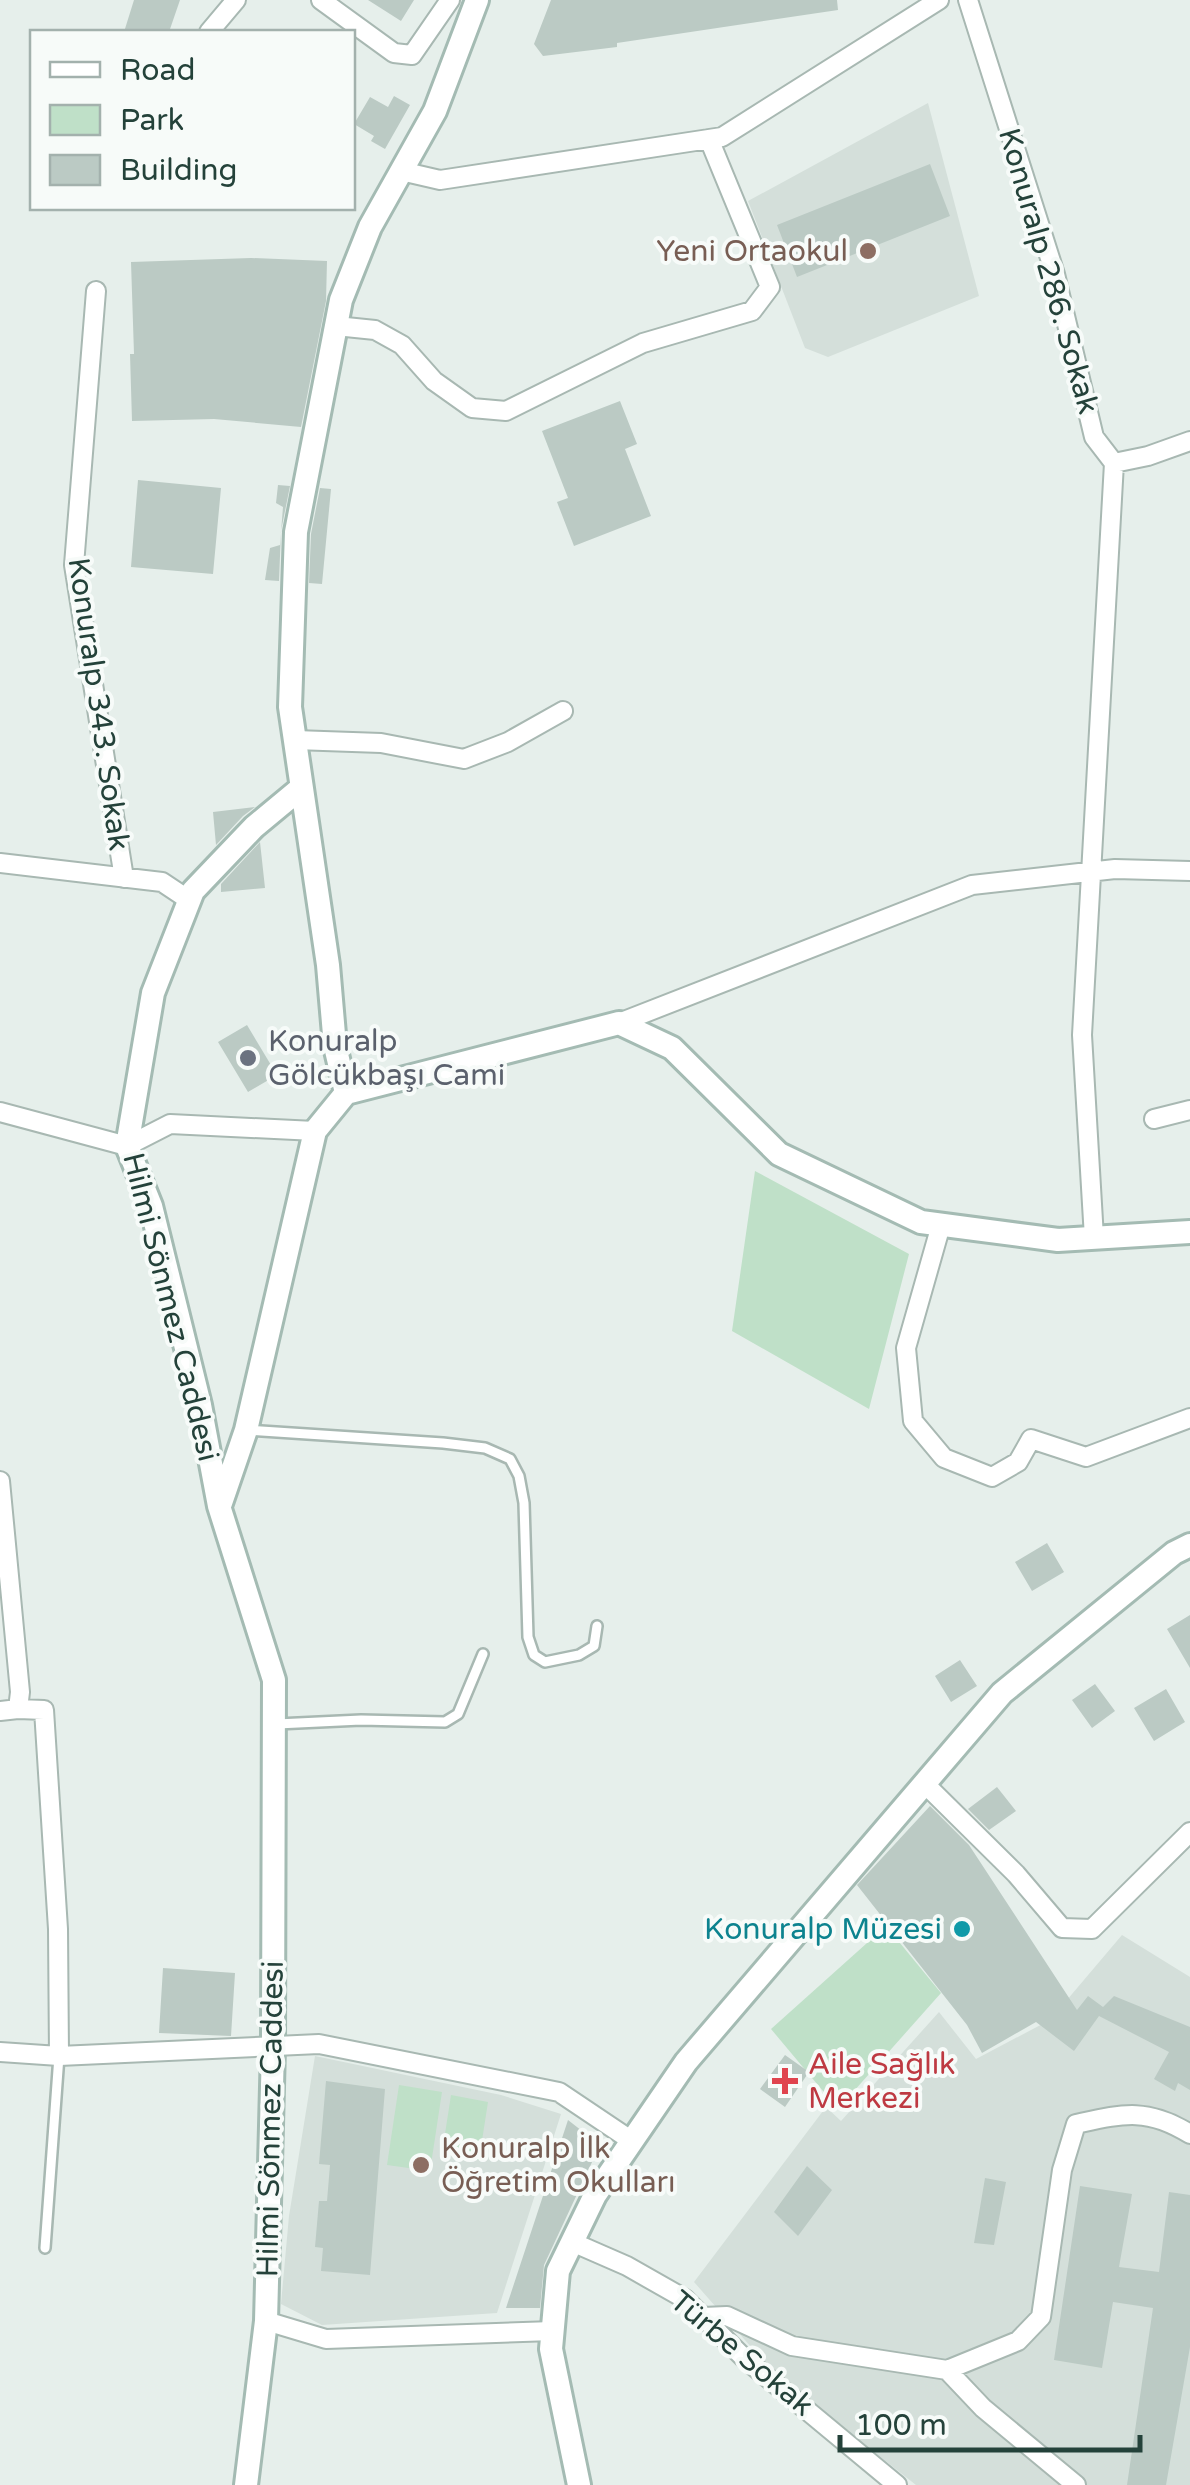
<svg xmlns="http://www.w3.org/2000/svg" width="1190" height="2485" font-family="'Varela Round',sans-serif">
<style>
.built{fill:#d4dfda}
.green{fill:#bfe0c8}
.building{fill:#bbcac4}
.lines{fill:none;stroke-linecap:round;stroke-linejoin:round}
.lane-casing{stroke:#a8b8b2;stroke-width:14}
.street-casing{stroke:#a8b8b2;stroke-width:22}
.secondary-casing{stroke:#a4bbb3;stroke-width:28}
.lane{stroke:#fff;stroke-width:9}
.street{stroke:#fff;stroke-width:18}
.secondary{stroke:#fff;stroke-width:22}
.education-dot{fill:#8d6e63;stroke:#f7fbf9;stroke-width:4}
.worship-dot{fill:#6b7280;stroke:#f7fbf9;stroke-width:4}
.culture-dot{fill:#0f9aa8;stroke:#f7fbf9;stroke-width:4}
.health-dot{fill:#e0444e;stroke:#f7fbf9;stroke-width:4}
.labels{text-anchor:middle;stroke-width:8;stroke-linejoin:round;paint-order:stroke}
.education-label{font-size:30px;fill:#785e54;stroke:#f7fbf9;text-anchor:end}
.street-label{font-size:30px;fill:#24423a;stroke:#f7fbf9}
.worship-label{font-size:30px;fill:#5b616d;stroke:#f7fbf9;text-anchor:start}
.culture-label{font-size:30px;fill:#0d838f;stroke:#f7fbf9;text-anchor:end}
.health-label{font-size:30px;fill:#be3a42;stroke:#f7fbf9;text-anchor:start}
</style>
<rect width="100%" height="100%" fill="#e6efeb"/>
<path class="built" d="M 928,103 L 979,296 L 828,357 L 805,348 L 748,201 Z
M 1122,1935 L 1190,1977 L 1190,2485 L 916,2485 L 774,2373 L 694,2282 L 826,2107 L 841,2121 L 939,2012 L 976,2059 L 1050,2020 Z
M 315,2056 L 501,2095 L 561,2114 L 497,2313 L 322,2325 L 281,2304 L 289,2216 Z"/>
<path class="green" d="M 755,1171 L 909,1254 L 869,1409 L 732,1331 Z
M 886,1926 L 941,1993 L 838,2109 L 771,2029 Z
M 399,2085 L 442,2092 L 430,2171 L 387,2165 Z
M 451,2095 L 488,2102 L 479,2160 L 442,2153 Z"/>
<path class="building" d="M 134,0 L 180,0 L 169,32 L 124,32 Z
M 368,0 L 414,0 L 401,21 Z
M 551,0 L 837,0 L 838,10 L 617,43 L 617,47 L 543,56 L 534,44 Z
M 394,96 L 410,105 L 385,149 L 371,141 L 374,136 L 354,124 L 370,97 L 388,107 Z
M 930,164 L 950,216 L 797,277 L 777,225 Z
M 251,258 L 327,261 L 326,301 L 301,427 L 214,419 L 132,421 L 130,354 L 134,354 L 131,262 Z
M 620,401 L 637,444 L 625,449 L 651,516 L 574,546 L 557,502 L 568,498 L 542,431 Z
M 138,480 L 221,488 L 213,574 L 131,567 Z
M 278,485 L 290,486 L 281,531 L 279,581 L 265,580 L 270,548 L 280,545 L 283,507 L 276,503 Z
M 320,488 L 331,489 L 322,584 L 309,583 L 311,534 Z
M 255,807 L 243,816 L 216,845 L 213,812 Z
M 260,842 L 265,888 L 221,892 L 221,884 Z
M 247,1025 L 277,1075 L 248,1092 L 218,1042 Z
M 1047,1543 L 1064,1572 L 1032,1591 L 1015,1562 Z
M 1190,1615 L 1190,1668 L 1167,1629 Z
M 960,1660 L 977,1686 L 951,1702 L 935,1676 Z
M 1095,1684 L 1115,1711 L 1092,1728 L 1072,1700 Z
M 1166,1689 L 1185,1722 L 1154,1741 L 1134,1708 Z
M 997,1787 L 1016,1811 L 989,1830 L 968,1809 Z
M 930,1806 L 969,1845 L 1077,2010 L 1088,1996 L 1103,2007 L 1114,1996 L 1190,2027 L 1190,2090 L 1178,2083 L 1175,2091 L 1154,2079 L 1169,2052 L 1099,2016 L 1074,2051 L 1036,2022 L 982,2053 L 967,2025 L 857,1885 Z
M 163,1968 L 235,1973 L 231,2036 L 159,2033 Z
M 785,2055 L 809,2072 L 785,2107 L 760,2089 Z
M 326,2081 L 385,2089 L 370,2275 L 321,2271 L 323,2248 L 315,2247 L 319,2201 L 327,2201 L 330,2165 L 319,2164 Z
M 568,2120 L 600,2145 L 544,2265 L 540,2308 L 506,2308 Z
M 807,2166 L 832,2190 L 798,2236 L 774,2212 Z
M 985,2178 L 1006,2182 L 994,2245 L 974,2243 Z
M 1080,2186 L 1132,2194 L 1119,2267 L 1159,2272 L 1169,2192 L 1190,2195 L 1190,2347 L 1166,2485 L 1127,2485 L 1153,2308 L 1113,2302 L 1102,2368 L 1054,2360 Z"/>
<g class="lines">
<defs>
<path id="lane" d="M 246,1430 L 443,1443 L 485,1448 L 510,1459 L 519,1476 L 524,1503 L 528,1637 L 534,1655 L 545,1662 L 579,1655 L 594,1646 L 597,1626
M 277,1724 L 361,1720 L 445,1722 L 458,1714 L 483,1654
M 45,2248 L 59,2056"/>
<path id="street" d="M 321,0 L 394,53 L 412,55 L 450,0
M 968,0 L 1055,274 L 1094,437 L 1114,463 L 1148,456 L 1190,441
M 209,32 L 236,0
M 401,171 L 440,180 L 722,137 L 939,0
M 96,291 L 74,565 L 124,878
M 336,326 L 375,330 L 402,345 L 434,381 L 472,408 L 506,411 L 643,343 L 752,311 L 770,287 L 709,139
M 295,740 L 381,743 L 464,759 L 508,742 L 563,711
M 0,863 L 162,882 L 189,900
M 619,1023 L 972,885 L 1115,869 L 1190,871
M 0,1112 L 127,1146 L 170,1124 L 315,1131
M 1154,1119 L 1190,1110
M 941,1225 L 906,1348 L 913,1421 L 944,1458 L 992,1477 L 1018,1462 L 1031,1439 L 1086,1457 L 1190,1418
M 1094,1238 L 1082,1035 L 1114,463
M 0,1481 L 20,1692 L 18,1709 L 0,1711
M 18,1709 L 44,1710 L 58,1929 L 59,2056
M 925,1784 L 1016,1874 L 1062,1928 L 1092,1929 L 1190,1832
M 0,2052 L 59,2056 L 319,2044 L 559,2092 L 632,2141
M 572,2242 L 627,2266 L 685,2299 L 744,2358 L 897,2485
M 703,2317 L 727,2316 L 792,2346 L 947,2370 L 1018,2341 L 1041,2317 L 1062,2170 L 1076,2124 C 1122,2114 1147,2107 1190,2134
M 266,2321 L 326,2339 L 553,2331
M 947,2370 L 983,2408 L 1076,2485"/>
<path id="secondary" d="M 346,1093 L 335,1046 L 328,965 L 290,707 L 296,532 L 341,300 L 370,227 L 435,111 L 477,0
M 346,1093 L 619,1023 L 672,1048 L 779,1154 L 921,1222 L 1058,1240 L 1190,1232
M 221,1503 L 246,1430 L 315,1131 L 346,1093
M 246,2485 L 266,2321 L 273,2048 L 274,1680 L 219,1506 L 200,1405 L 151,1206 L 127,1146 L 153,993 L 193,891 L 254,827 L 301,788
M 579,2485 L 551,2349 L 558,2271 L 595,2195 L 686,2062 L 1002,1693 L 1174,1553 L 1190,1545"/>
</defs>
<use href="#lane" class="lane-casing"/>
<use href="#street" class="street-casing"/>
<use href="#secondary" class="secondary-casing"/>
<use href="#lane" class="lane"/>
<use href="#street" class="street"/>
<use href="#secondary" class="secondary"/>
</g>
<g class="education-dot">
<circle cx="868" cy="251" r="10"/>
<circle cx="421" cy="2165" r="10"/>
</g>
<circle class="worship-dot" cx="248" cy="1058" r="10"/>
<circle class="culture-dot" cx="962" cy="1929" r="10"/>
<path class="health-dot" d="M780 2066h10v10h10v10h-10v10h-10v-10h-10v-10h10z"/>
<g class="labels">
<g class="education-label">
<text x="848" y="261">Yeni Ortaokul</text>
<text x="441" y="2158" text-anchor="start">Konuralp İlk<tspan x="441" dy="34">Öğretim Okulları</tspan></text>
</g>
<g class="street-label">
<text transform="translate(1049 271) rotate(74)" y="10">Konuralp 286. Sokak</text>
<text transform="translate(99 704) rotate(82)" y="10">Konuralp 343. Sokak</text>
<text transform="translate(171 1307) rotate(76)" y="10">Hilmi Sönmez Caddesi</text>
<text transform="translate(270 2119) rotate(-89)" y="10">Hilmi Sönmez Caddesi</text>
<text transform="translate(742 2353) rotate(40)" y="10">Türbe Sokak</text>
</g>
<g class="worship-label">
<text x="268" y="1051">Konuralp<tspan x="268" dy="34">Gölcükbaşı Cami</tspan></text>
</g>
<g class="culture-label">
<text x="942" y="1939">Konuralp Müzesi</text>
</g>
<g class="health-label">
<text x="808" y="2074">Aile Sağlık<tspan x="808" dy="34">Merkezi</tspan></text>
</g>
</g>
<rect x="30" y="30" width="325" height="180" fill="#f7fbf9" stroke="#a3b1ad" stroke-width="2.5"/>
<rect x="50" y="62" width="50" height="15" fill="#ffffff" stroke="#a3b1ad" stroke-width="2.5"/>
<text x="120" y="80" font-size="30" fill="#24423a">Road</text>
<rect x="50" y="105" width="50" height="30" fill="#bfe0c8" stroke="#a3b1ad" stroke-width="2.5"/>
<text x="120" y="130" font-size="30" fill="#24423a">Park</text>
<rect x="50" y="155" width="50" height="30" fill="#bbcac4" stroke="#a3b1ad" stroke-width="2.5"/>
<text x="120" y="180" font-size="30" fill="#24423a">Building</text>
<path d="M840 2435v15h300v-15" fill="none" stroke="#24423a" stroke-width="5"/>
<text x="855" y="2435" font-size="30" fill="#24423a" stroke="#f7fbf9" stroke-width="8" paint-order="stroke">100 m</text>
</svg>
